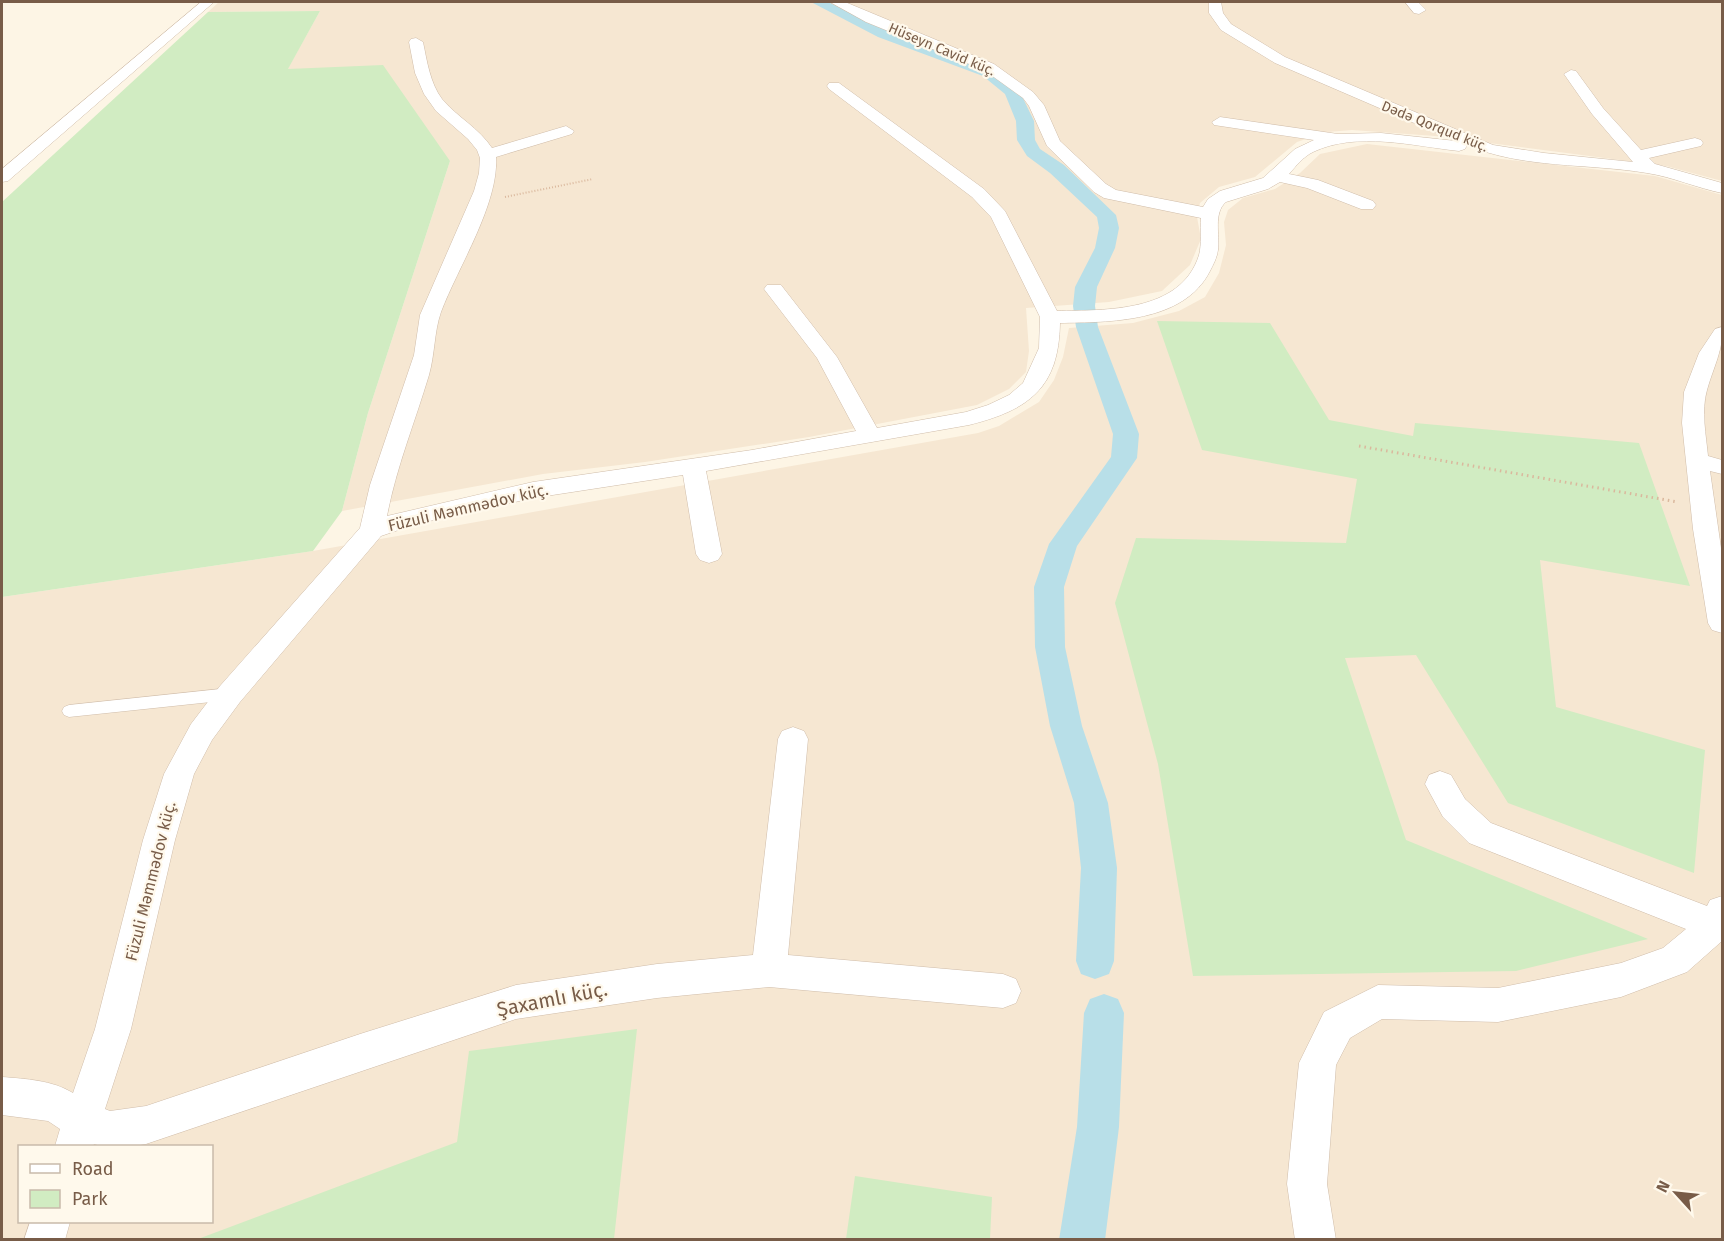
<svg xmlns="http://www.w3.org/2000/svg" width="1724" height="1241" font-family="'Fira Sans',sans-serif">
<style>
.residential{fill:#f6e7d2;fill-rule:evenodd}
.green{fill:#d1ecc2}
.lines{fill:none;stroke-linecap:round;stroke-linejoin:round}
.canal{fill:#b8dfe8;fill-rule:evenodd}
.service-casing{stroke:#d0bdaa;stroke-width:1}
.minor-casing{stroke:#d0bdaa;stroke-width:1}
.path-far1{stroke:#dab89d;stroke-width:2;stroke-dasharray:1 2;stroke-linecap:butt}
.path{stroke:#dab89d;stroke-width:3;stroke-dasharray:1.5 4;stroke-linecap:butt}
.service{fill:#fff;fill-rule:evenodd}
.minor{fill:#fff;fill-rule:evenodd}
.labels{text-anchor:middle;stroke-width:4.5;stroke-linejoin:round;paint-order:stroke}
.far-street-label{font-size:14px;fill:#785c48;stroke:#fff9ec}
.street-label{font-size:16px;fill:#785c48;stroke:#fff9ec}
.near-street-label{font-size:20px;fill:#785c48;stroke:#fff9ec}
</style>
<rect width="100%" height="100%" fill="#fdf5e5"/>
<path class="residential" d="M 219,2 L 1722,2 L 1722,181 L 1666,166 L 1435,136 L 1352,130 L 1327,132 L 1297,142 L 1255,177 L 1219,187 L 1200,203 L 1197,217 L 1201,239 L 1190,265 L 1162,291 L 1109,302 L 1026,308 L 1029,351 L 1026,372 L 1009,389 L 977,405 L 809,437 L 645,462 L 543,474 L 342,511 L 368,413 L 450,161 L 287,70 L 320,11 L 208,12 Z
M 1367,144 L 1655,176 L 1722,195 L 1722,1239 L 2,1239 L 2,597 L 313,551 L 978,433 L 999,426 L 1039,402 L 1054,380 L 1063,357 L 1069,328 L 1133,323 L 1179,311 L 1205,297 L 1219,273 L 1226,245 L 1224,222 L 1228,210 L 1243,198 L 1275,189 L 1300,173 L 1320,154 ZM 20,1146 L 212,1146 L 212,1222 L 20,1222 Z"/>
<path class="green" d="M 320,11 L 288,69 L 383,65 L 450,161 L 368,413 L 342,511 L 313,551 L 2,597 L 2,202 L 208,12 Z
M 1157,321 L 1270,323 L 1329,420 L 1413,436 L 1415,423 L 1639,443 L 1690,586 L 1540,560 L 1556,707 L 1705,750 L 1694,873 L 1508,803 L 1416,655 L 1345,658 L 1406,840 L 1648,939 L 1516,971 L 1193,976 L 1158,764 L 1115,603 L 1136,538 L 1346,543 L 1357,479 L 1202,450 Z
M 637,1029 L 614,1239 L 198,1239 L 457,1142 L 469,1051 Z
M 855,1176 L 992,1197 L 990,1239 L 846,1239 Z"/>
<g class="lines">
<path class="canal" d="M 811,2 L 828,2 L 888,31 L 995,70 L 1020,92 L 1034,121 L 1035,140 L 1040,149 L 1064,165 L 1116,215 L 1119,228 L 1115,248 L 1097,287 L 1095,306 L 1098,327 L 1139,434 L 1137,458 L 1077,546 L 1064,587 L 1065,647 L 1082,726 L 1108,803 L 1117,868 L 1114,961 L 1109,974 L 1095,979 L 1081,974 L 1076,961 L 1081,868 L 1074,803 L 1050,726 L 1035,647 L 1034,587 L 1049,544 L 1111,457 L 1113,434 L 1076,327 L 1073,306 L 1075,287 L 1095,248 L 1099,228 L 1097,217 L 1050,173 L 1027,156 L 1017,140 L 1016,121 L 1005,94 L 983,76 L 878,37 Z
M 1104,994 L 1118,999 L 1124,1013 L 1119,1127 L 1105,1240 L 1059,1240 L 1077,1127 L 1084,1013 L 1090,999 Z"/>
<defs>
<path id="service" d="M 230,688 L 235,690 L 237,694 L 235,698 L 230,700 L 69,717 L 64,715 L 62,711 L 64,707 L 69,705 Z"/>
<path id="minor" d="M 201,2 L 214,2 L 8,181 L 2,182 L 2,169 Z
M 830,2 L 845,2 L 994,64 L 1033,92 L 1044,105 L 1060,141 L 1106,184 L 1116,190 L 1203,207 L 1208,199 L 1220,191 L 1263,178 L 1295,149 L 1314,140 L 1214,125 L 1212,122 L 1220,117 L 1338,134 L 1381,133 L 1456,141 L 1275,63 L 1221,30 L 1209,13 L 1209,2 L 1221,2 L 1223,13 L 1231,24 L 1285,57 L 1493,145 L 1544,153 L 1633,162 L 1592,114 L 1564,74 L 1571,70 L 1576,71 L 1603,108 L 1641,150 L 1695,138 L 1701,140 L 1703,143 L 1701,146 L 1649,158 L 1655,164 L 1722,183 L 1722,193 C 1697,188 1673,177 1647,173 C 1588,163 1523,169 1467,145 L 1465,149 L 1459,151 C 1413,146 1357,131 1313,152 C 1303,157 1296,166 1289,174 L 1318,180 L 1373,201 L 1376,205 L 1373,209 L 1361,209 L 1307,188 L 1280,182 L 1268,189 L 1226,202 C 1213,213 1220,235 1218,250 C 1217,258 1213,265 1210,271 C 1184,323 1109,322 1060,323 C 1059,388 1029,410 969,425 L 706,471 L 722,554 L 718,560 L 709,563 L 700,560 L 696,554 L 683,475 L 533,498 L 416,524 L 381,536 L 240,702 L 212,740 L 194,774 L 175,840 L 131,1029 L 105,1109 L 110,1111 L 146,1106 L 360,1034 L 516,985 L 657,964 L 753,955 L 778,739 L 782,731 L 793,727 L 804,731 L 808,739 L 788,955 L 1003,974 L 1016,979 L 1021,991 L 1016,1003 L 1003,1008 L 769,987 L 657,998 L 516,1019 L 146,1144 C 129,1147 110,1149 94,1144 L 93,1146 L 55,1146 L 60,1129 L 48,1121 L 2,1115 L 2,1077 C 26,1079 52,1080 73,1093 L 95,1029 L 143,840 L 164,774 L 191,724 L 220,686 L 360,528 L 370,485 L 414,355 L 420,315 L 474,191 L 479,173 L 480,158 L 477,150 L 468,139 L 436,111 L 424,94 L 415,73 L 409,42 L 411,39 L 416,38 L 423,42 C 427,61 430,83 442,99 C 457,117 479,128 492,148 L 566,126 L 574,131 L 572,134 L 496,157 C 499,204 458,267 441,312 C 434,332 435,354 429,375 C 415,422 396,468 387,516 L 533,482 L 752,450 L 856,431 L 817,358 L 764,289 L 767,285 L 781,285 L 837,357 L 877,428 L 966,412 L 988,405 L 1009,395 L 1023,383 L 1039,348 L 1040,317 L 991,217 L 972,197 L 829,89 L 827,86 L 829,83 L 839,83 L 984,189 L 1005,211 L 1057,311 C 1105,310 1181,313 1199,255 C 1202,244 1200,230 1201,218 L 1104,198 L 1094,192 L 1047,146 L 1029,106 L 1023,98 L 984,70 L 866,22 Z
M 1405,2 L 1418,2 L 1426,10 L 1419,14 L 1414,13 Z
M 1722,327 C 1724,349 1713,368 1707,390 C 1701,411 1706,435 1708,456 L 1722,460 L 1722,474 L 1710,471 L 1722,555 L 1722,633 L 1712,630 L 1708,623 L 1693,529 L 1682,423 L 1684,392 L 1699,353 L 1715,329 Z
M 1440,771 L 1451,775 L 1465,799 L 1491,823 L 1707,906 L 1710,900 L 1722,896 L 1722,941 L 1687,972 L 1621,997 L 1498,1022 L 1382,1019 L 1350,1038 L 1336,1065 L 1327,1184 L 1336,1240 L 1295,1240 L 1287,1184 L 1299,1063 L 1324,1012 L 1378,985 L 1498,988 L 1621,963 L 1663,948 L 1686,929 L 1469,843 L 1443,817 L 1425,784 L 1429,775 Z
M 30,1222 L 70,1222 L 65,1240 L 24,1240 Z"/>
</defs>
<use href="#service" class="service-casing"/>
<use href="#minor" class="minor-casing"/>
<path class="path-far1" d="M 505,197 L 593,179"/>
<path class="path" d="M 1359,446 L 1678,502"/>
<use href="#service" class="service"/>
<use href="#minor" class="minor"/>
</g>
<g class="labels">
<g class="far-street-label">
<text transform="translate(942 49) rotate(23)" y="5">Hüseyn Cavid küç.</text>
<text transform="translate(1435 126) rotate(22)" y="5">Dədə Qorqud küç.</text>
</g>
<g class="street-label">
<text transform="translate(468 507) rotate(-13)" y="6">Füzuli Məmmədov küç.</text>
<text transform="translate(150 881) rotate(-76)" y="6">Füzuli Məmmədov küç.</text>
</g>
<g class="near-street-label">
<text transform="translate(552 999) rotate(-11)" y="7">Şaxamlı küç.</text>
</g>
</g>
<rect width="1724" height="1241" fill="none" stroke="#785c48" stroke-width="6"/>
<rect x="18" y="1145" width="195" height="78" fill="#fff9ec" stroke="#c9baaa" stroke-width="1.5"/>
<rect x="30" y="1164" width="30" height="9" fill="#ffffff" stroke="#c9baaa" stroke-width="1.5"/>
<text x="72" y="1175" font-size="18" fill="#785c48">Road</text>
<rect x="30" y="1190" width="30" height="18" fill="#d1ecc2" stroke="#c9baaa" stroke-width="1.5"/>
<text x="72" y="1205" font-size="18" fill="#785c48">Park</text>
<g transform="translate(1676 1193) rotate(297)" stroke="#fff9ec" stroke-width="4.5" paint-order="stroke">
<path d="M0-4.5L10 22L0 15L-10 22Z" fill="#785c48"/>
<text y="-9" font-size="16" font-weight="bold" text-anchor="middle" fill="#785c48">N</text>
</g>
</svg>
